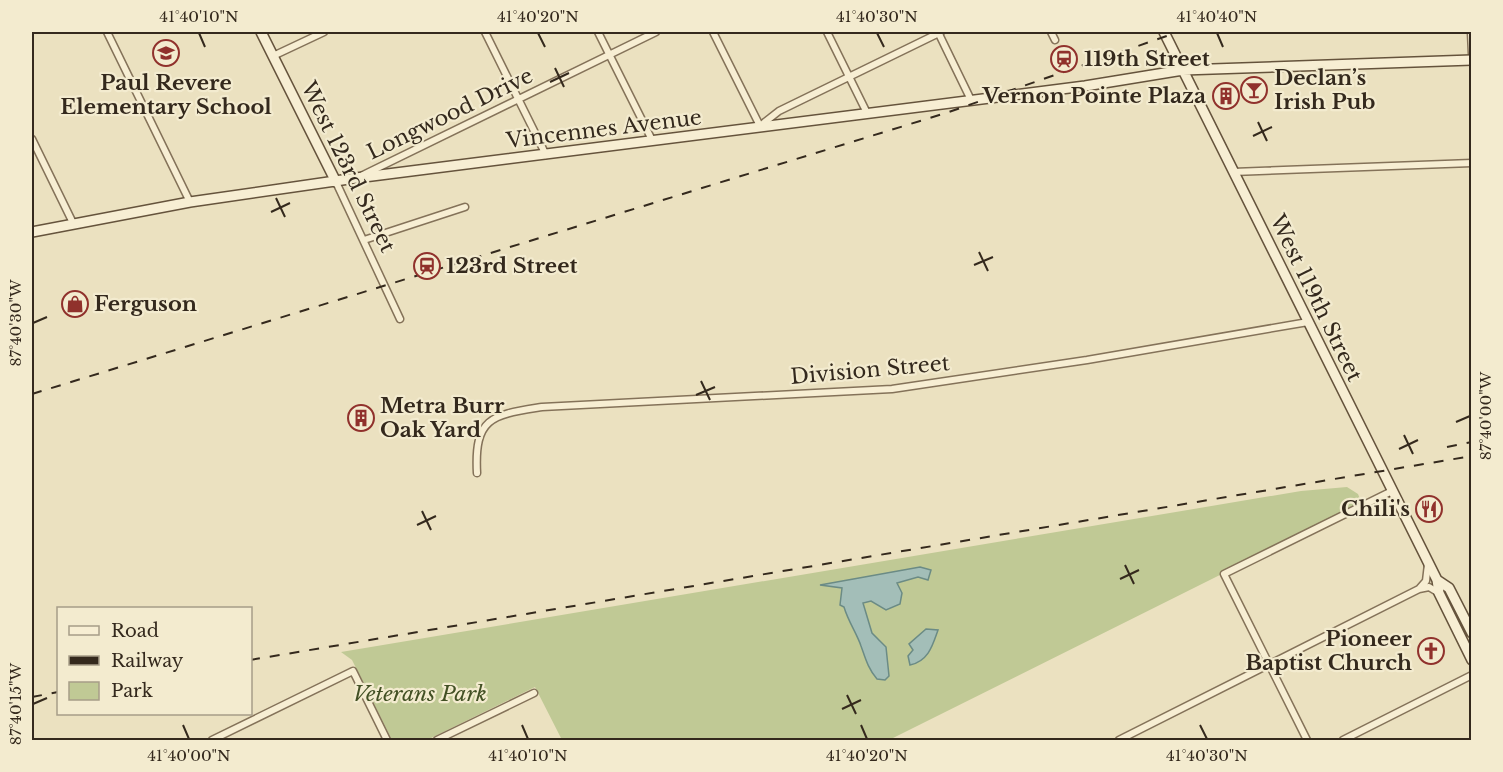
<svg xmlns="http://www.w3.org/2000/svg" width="1503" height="772" font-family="'Libre Baskerville',serif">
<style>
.green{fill:#c0c995}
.water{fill:#a3beb8;stroke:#6b8b85;stroke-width:1.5}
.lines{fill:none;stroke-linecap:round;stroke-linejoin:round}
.street-casing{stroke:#847259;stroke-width:9}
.secondary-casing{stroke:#65533c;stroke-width:12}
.street{stroke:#f7eed3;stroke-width:6}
.secondary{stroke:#f7eed3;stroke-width:9}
.rail{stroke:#34291d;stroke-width:2;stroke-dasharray:10 10;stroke-linecap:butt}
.ticks{fill:none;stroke:#34291d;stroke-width:2}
.labels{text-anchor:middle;stroke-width:4.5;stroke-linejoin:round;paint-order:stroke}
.poi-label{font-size:21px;font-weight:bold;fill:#34291d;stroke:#f3ebcf;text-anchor:start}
.street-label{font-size:21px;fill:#34291d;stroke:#f3ebcf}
.park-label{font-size:21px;font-style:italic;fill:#425024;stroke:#f3ebcf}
.neatline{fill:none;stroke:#34291d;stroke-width:2}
.ticks-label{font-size:15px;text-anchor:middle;fill:#34291d}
</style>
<rect width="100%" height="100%" fill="#ebe1c0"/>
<path class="green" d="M 1347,487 L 1358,494 L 1362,504 L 889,740 L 562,740 L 535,687 L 427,740 L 392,740 L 352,660 L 341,652 L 1301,491 Z"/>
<path class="water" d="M 920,567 L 931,570 L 928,580 L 918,577 L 897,583 L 902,593 L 900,604 L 886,610 L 871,601 L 863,603 L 872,633 L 886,647 L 889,676 L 885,680 L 877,679 C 868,669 865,657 861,646 C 857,634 848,621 844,607 L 840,605 L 842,588 L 820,585 Z
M 926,629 L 938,630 C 933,644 929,661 910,665 L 908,656 L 913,650 L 909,644 Z"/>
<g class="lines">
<defs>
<path id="street" d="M 107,32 L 190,202
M 485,32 L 546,155
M 598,32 L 652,140
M 713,32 L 760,126 L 779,111 L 941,32
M 827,32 L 867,113
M 938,32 L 971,100
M 1051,32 L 1055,40
M 1471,32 L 1472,54
M 273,56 L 324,32
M 32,139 L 73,223
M 1233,172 L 1472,163
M 363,175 L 656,32
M 336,182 L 400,319
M 364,240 L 465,207
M 477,473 C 474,416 493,415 542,407 L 892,389 L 1087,360 L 1308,322
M 1419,589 L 1426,581 L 1428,564
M 212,740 L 353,671 L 387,740
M 437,740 L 534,693
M 1119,740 L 1419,589 L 1429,587 L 1439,593
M 1307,740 L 1224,574 L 1392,491
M 1343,740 L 1472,675"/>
<path id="secondary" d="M 261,32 L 336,182
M 1164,32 L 1437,580 L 1439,593 L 1472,660
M 32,232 L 190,202 L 356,178 L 1085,86 L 1183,70 L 1472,60
M 1437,580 L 1449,588 L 1472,633"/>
</defs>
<use href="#street" class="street-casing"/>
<use href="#secondary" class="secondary-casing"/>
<use href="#street" class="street"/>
<use href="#secondary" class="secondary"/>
<path class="rail" d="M 32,394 L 946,113 L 1178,32
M 1447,447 L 1472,442
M 250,660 L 1472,456
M 32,697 L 58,692"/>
</g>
<path class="ticks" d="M 199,33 L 205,47M 538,33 L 545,47M 877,33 L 884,47M 1217,33 L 1223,47M 555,68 L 564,87M 550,82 L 569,73M 1258,122 L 1267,141M 1253,136 L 1272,127M 276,198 L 285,217M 271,212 L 290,203M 979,252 L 988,271M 974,265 L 993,257M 33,323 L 47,317M 701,381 L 710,400M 696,395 L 715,387M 1456,422 L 1470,416M 1404,435 L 1413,454M 1399,449 L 1418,440M 422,511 L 431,530M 417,525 L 436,516M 1125,565 L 1134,584M 1120,579 L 1139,570M 847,695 L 856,714M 33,704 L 47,698M 842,709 L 861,700M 183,725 L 189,739M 522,725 L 528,739M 861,725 L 867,739M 1200,725 L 1207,739"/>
<defs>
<symbol id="school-ring" viewBox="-11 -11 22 22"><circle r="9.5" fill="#f3ebcf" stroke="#90312c" stroke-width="1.5"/><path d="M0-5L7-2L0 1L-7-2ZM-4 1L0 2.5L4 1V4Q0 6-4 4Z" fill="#90312c"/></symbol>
<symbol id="station-ring" viewBox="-11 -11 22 22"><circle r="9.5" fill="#f3ebcf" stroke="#90312c" stroke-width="1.5"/><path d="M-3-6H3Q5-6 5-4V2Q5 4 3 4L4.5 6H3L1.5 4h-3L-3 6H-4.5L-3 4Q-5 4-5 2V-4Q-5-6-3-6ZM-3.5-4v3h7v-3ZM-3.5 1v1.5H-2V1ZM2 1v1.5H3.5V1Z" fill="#90312c"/></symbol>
<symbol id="bar-ring" viewBox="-11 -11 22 22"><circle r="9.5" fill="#f3ebcf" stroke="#90312c" stroke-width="1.5"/><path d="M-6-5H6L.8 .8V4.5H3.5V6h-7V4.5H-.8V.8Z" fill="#90312c"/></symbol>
<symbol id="building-ring" viewBox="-11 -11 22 22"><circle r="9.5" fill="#f3ebcf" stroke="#90312c" stroke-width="1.5"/><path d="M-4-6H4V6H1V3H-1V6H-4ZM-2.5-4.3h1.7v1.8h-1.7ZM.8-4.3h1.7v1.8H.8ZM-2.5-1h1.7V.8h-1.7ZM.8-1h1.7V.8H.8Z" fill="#90312c"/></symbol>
<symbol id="shop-ring" viewBox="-11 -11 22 22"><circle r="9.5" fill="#f3ebcf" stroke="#90312c" stroke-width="1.5"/><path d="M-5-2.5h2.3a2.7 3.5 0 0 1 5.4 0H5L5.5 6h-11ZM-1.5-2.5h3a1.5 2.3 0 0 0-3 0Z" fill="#90312c"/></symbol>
<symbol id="restaurant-ring" viewBox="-11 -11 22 22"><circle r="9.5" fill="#f3ebcf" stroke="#90312c" stroke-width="1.5"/><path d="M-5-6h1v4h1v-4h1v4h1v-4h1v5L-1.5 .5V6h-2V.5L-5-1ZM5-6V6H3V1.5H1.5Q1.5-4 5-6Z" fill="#90312c"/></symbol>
<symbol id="church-ring" viewBox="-11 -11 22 22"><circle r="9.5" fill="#f3ebcf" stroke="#90312c" stroke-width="1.5"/><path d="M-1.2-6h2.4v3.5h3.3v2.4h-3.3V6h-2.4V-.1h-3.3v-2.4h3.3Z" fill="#90312c"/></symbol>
</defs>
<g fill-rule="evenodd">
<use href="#school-ring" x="151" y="38" width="30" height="30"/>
<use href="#station-ring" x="1049" y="44" width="30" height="30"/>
<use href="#bar-ring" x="1239" y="75" width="30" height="30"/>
<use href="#building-ring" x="1211" y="81" width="30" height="30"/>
<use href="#station-ring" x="412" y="251" width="30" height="30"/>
<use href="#shop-ring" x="60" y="289" width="30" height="30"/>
<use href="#building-ring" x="346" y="403" width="30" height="30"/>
<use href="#restaurant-ring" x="1414" y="494" width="30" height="30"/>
<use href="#church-ring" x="1416" y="636" width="30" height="30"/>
</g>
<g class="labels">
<g class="poi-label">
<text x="1084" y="66">119th Street</text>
<text x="1274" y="85">Declan’s<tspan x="1274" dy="24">Irish Pub</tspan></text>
<text x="166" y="90" text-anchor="middle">Paul Revere<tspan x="166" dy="24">Elementary School</tspan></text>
<text x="1206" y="103" text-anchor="end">Vernon Pointe Plaza</text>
<text x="446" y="273">123rd Street</text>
<text x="94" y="311">Ferguson</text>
<text x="380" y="413">Metra Burr<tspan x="380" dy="24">Oak Yard</tspan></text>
<text x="1410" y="516" text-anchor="end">Chili's</text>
<text x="1412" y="646" text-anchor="end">Pioneer<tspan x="1412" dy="24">Baptist Church</tspan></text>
</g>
<g class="street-label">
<text transform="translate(450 114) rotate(-26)" y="7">Longwood Drive</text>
<text transform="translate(604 129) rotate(-7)" y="7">Vincennes Avenue</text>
<text transform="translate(348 167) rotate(64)" y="7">West 123rd Street</text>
<text transform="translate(1316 298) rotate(64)" y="7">West 119th Street</text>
<text transform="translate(870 370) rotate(-5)" y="7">Division Street</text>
</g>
<g class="park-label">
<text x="420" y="701">Veterans Park</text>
</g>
</g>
<rect width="1503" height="772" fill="none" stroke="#f3ebcf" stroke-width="66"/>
<rect x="57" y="607" width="195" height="108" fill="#f3ebcf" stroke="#a79d88" stroke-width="1.5"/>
<rect x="69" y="626" width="30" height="9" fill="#f7eed3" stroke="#a79d88" stroke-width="1.5"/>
<text x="111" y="637" font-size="18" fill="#34291d">Road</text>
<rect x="69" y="656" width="30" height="9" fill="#34291d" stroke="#a79d88" stroke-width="1.5"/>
<text x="111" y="667" font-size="18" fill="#34291d">Railway</text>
<rect x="69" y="682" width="30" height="18" fill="#c0c995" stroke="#a79d88" stroke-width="1.5"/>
<text x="111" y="697" font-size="18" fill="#34291d">Park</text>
<rect x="33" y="33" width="1437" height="706" class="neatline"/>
<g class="ticks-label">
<text x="199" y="22">41°40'10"N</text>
<text x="538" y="22">41°40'20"N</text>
<text x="877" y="22">41°40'30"N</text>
<text x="1217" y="22">41°40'40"N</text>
<text transform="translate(16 323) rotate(-90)" y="5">87°40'30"W</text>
<text transform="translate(1486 416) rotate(-90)" y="5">87°40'00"W</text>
<text transform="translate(16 704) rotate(-90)" y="5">87°40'15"W</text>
<text x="189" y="761">41°40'00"N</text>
<text x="528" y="761">41°40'10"N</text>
<text x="867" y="761">41°40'20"N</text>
<text x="1207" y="761">41°40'30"N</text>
</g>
</svg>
